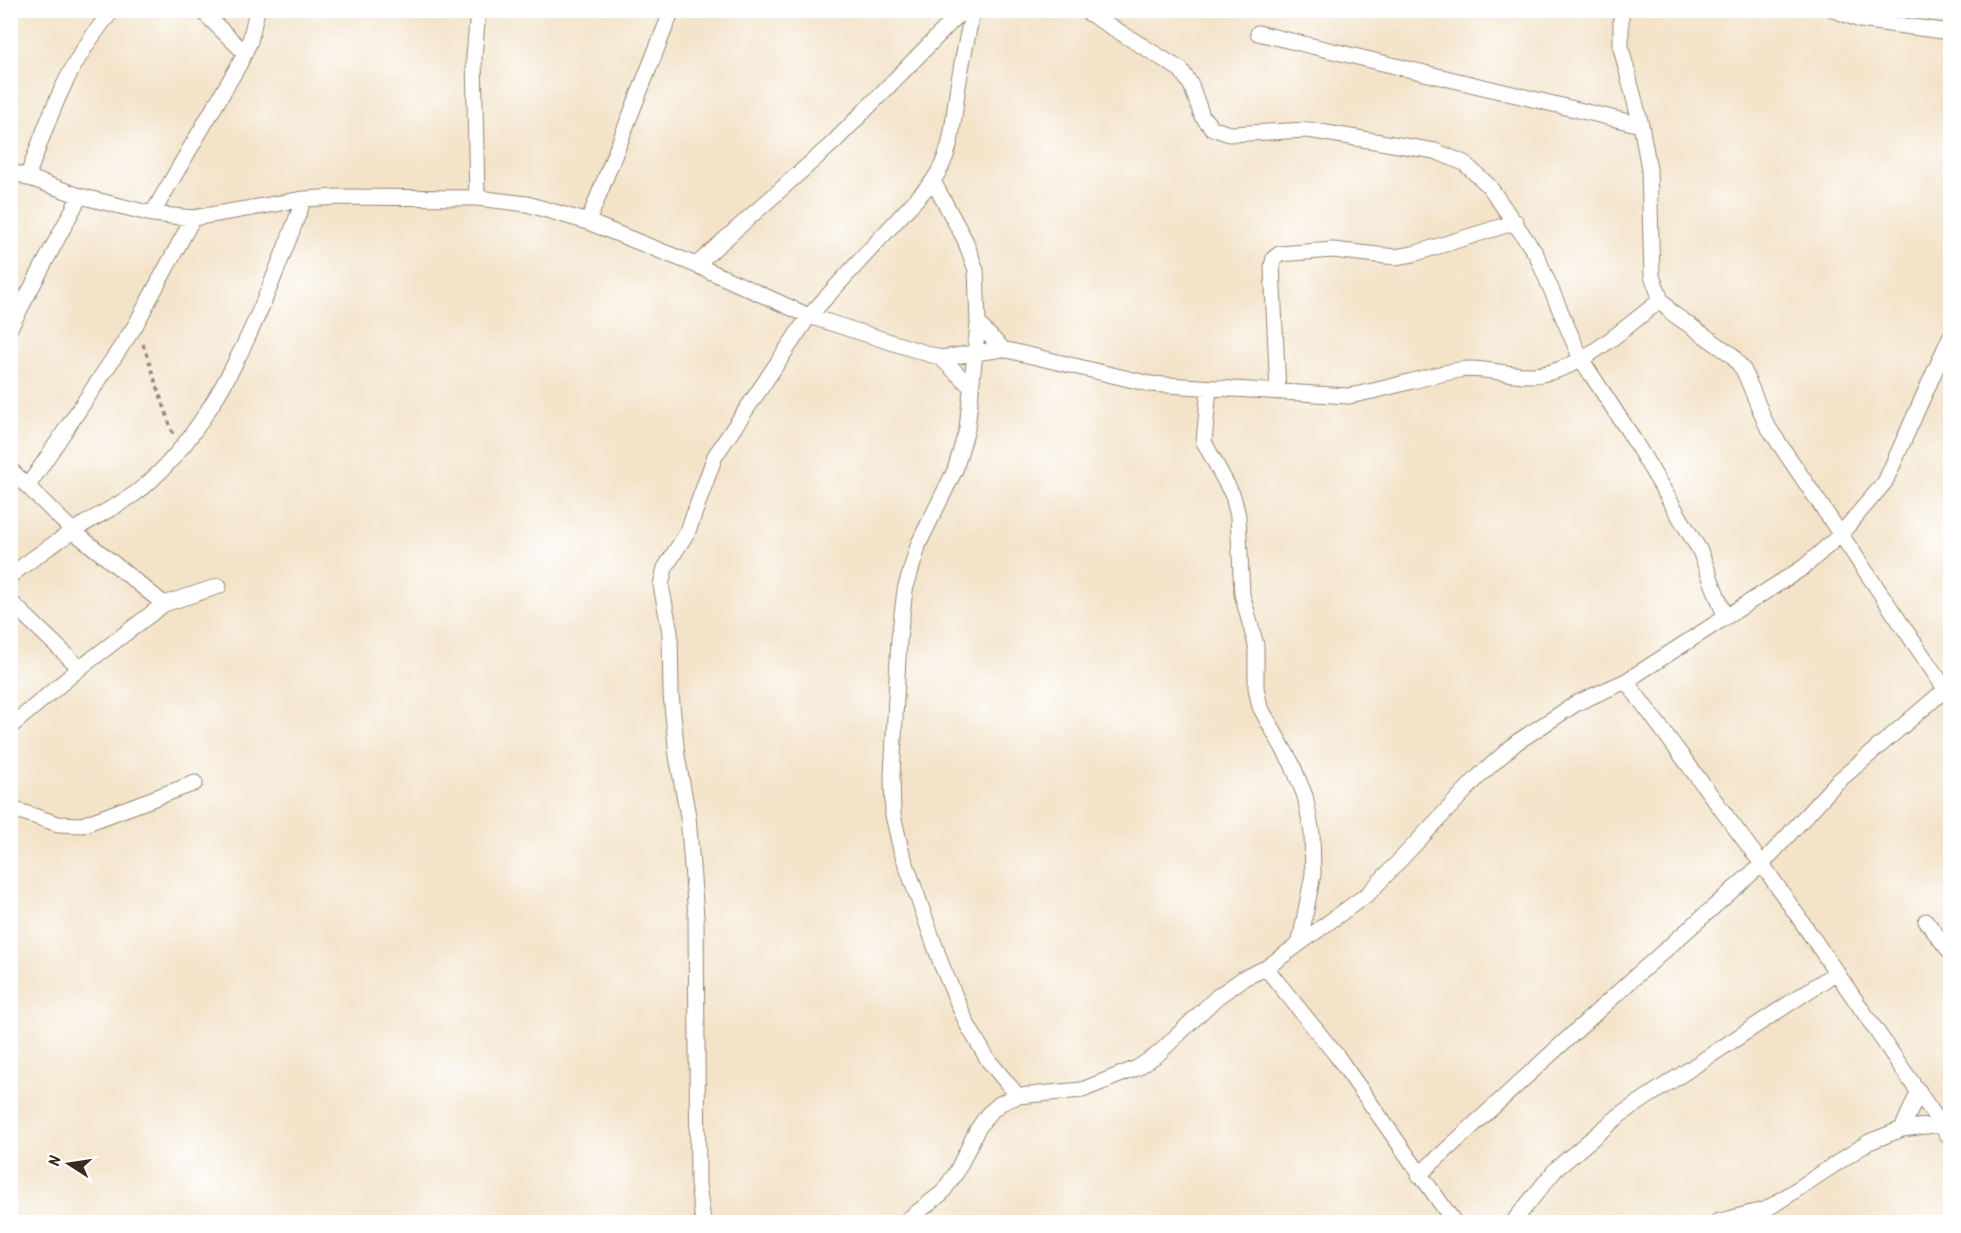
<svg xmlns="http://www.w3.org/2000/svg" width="1961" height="1233" font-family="Kalam,sans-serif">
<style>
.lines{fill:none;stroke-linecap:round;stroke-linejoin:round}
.street-casing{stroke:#978674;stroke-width:17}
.path{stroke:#978674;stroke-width:3;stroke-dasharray:4.5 4.5;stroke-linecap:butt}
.street{stroke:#fff;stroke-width:15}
</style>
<rect width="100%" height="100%" fill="#fff"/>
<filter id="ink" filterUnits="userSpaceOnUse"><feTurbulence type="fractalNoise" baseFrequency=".0167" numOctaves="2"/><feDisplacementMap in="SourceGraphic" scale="12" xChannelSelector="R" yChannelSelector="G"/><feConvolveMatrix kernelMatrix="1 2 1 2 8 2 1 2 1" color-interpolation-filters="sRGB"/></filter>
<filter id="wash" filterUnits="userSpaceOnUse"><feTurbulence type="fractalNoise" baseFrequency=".008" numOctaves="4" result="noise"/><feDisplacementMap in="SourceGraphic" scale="24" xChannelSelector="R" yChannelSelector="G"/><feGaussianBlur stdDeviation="1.35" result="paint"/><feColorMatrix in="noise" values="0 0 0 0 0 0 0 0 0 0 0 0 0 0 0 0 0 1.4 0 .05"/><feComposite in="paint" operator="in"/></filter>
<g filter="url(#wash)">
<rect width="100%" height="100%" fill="#f3e3c9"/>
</g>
<g filter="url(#ink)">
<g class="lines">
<defs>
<path id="street" d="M 201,10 L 245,53
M 1084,10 L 1181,70 L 1191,85 L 1202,116 L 1212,128 L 1229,134 L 1308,130 L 1435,151 L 1464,163 L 1489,186 L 1536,254 L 1581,359 L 1629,432 L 1700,551 L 1725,616
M 1621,10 L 1621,48 L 1641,125 L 1649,169 L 1652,276 L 1661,300 L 1672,313 L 1732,355 L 1744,371 L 1766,424 L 1950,696
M 1834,10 L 1860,20 L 1950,32
M 1258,33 L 1641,125
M 10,171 L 80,196 L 152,214 L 193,218 L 304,199 L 339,197 L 477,198 L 527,204 L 588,222 L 696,265 L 809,316 L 941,358 L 1003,349 L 1150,384 L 1348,396 C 1386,390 1421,377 1459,370 C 1483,366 1508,376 1532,375 C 1580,373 1624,327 1661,300
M 27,178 C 49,116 69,60 113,10
M 933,181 L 965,240 L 976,270 L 978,324 L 967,429 L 955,470 L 919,543 L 905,590 L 899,639 L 892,776 L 893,815 L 901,850 L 942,966 L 967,1024 L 988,1060 L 1018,1096
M 477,198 L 474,57 L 478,10
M 152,214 L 240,63 L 250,41 L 257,10
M 588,222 L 672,10
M 696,265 L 834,142 L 963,10
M 978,324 L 1003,349
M 10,328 L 80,196
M 941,358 L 970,386
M 1209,388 L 1204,442 L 1233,496 L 1238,516 L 1242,594 L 1256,645 L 1256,688 L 1260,707 L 1292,764 L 1305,796 L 1312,833 L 1313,874 L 1300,941
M 1278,392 L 1272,266 L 1274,258 L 1279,254 L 1333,250 L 1395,257 L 1413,254 L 1516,222
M 10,469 L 73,531 L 164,604 L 219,586
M 28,486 L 135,326 L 193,218
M 10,576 C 30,560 52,545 73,531 C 94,517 116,507 136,493 C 219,430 268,294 304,199
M 10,601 L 80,668
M 1626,681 L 1762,864 L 1950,1138
M 10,727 L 80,668 L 164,604
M 10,808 L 58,824 L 82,825 L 195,783
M 1926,921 L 1950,952
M 1266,968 L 1337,1056 L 1454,1222
M 1902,1129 L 1919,1091
M 1419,1175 L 1637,975 L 1762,864 L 1836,783 L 1946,689
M 703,1222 L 698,1184 L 696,916 L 688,816 L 677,756 L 671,694 L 670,632 L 661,585 L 665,568 L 688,531 L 715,456 L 809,316 L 933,181 C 953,151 952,128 957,93 C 961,65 967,38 973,10
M 905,1222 L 942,1193 L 956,1173 L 977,1130 L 988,1114 L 1001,1103 L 1018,1096 L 1082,1090 L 1137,1068 L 1158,1054 L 1217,997 L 1244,978 L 1266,968 L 1369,893 L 1479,776 L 1517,742 L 1577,703 L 1626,681 L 1804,567 L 1840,535 L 1885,482 L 1950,337
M 1513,1222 L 1556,1169 L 1620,1115 L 1837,972
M 1717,1222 L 1767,1209 L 1869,1142 L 1902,1129 L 1942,1124 L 1948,1120"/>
</defs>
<use href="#street" class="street-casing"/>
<path class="path" d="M 143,344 L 173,434"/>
<use href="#street" class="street"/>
</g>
</g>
<rect width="1961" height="1233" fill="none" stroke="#fff" stroke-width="36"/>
<g transform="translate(69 1164) rotate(282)" stroke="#ffffff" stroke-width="4.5" paint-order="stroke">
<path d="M0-4.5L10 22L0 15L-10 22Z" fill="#3b2a1e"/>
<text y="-9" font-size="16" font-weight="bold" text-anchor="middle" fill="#3b2a1e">N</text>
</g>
</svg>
